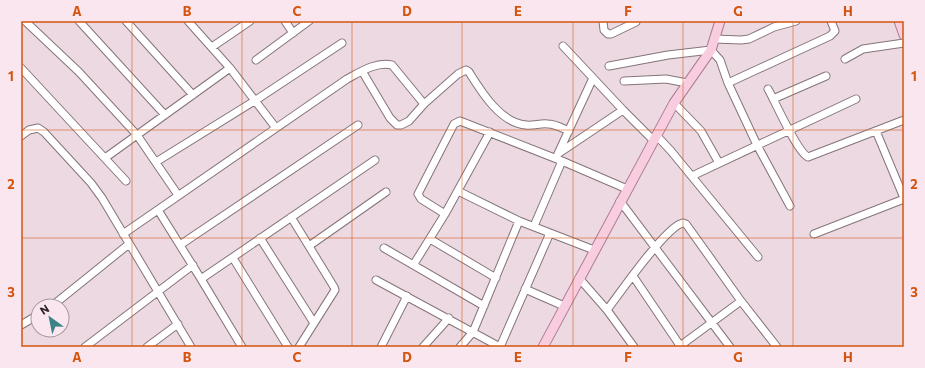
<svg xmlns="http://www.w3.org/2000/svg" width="925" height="368" font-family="Commissioner,sans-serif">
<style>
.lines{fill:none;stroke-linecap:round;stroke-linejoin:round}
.minor-casing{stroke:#85747b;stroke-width:9}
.major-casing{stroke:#ae7b92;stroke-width:11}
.minor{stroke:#fff;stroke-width:7}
.major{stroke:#f8cde0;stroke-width:9}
.grid{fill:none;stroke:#d5540f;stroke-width:1;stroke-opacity:0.55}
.neatline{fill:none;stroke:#d5540f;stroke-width:1.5}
.grid-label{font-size:13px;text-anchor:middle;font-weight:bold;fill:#d5540f}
</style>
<rect width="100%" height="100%" fill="#ecd9e1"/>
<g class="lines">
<defs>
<path id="minor" d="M 25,21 L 79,72 L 137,135 L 178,195
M 79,21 L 165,115
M 126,21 L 193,95
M 188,21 L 230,68 L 276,128
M 285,21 L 293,33
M 603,21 L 604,30 L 608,34 L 611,34 L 636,22
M 714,39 L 741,40 L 749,39 L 774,27 L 796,21
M 563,46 L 623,110 L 653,140
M 212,47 L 250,21
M 845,59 L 863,49 L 904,43
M 256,60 L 309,21
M 609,66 L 668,55 L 711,50 L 720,60 L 728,83 L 757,145 L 790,206
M 21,68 L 126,181
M 362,71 L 390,118 L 397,125 L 401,125 L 409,121 L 424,104 L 458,74 L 466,70 L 469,72 C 481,91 500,123 526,125 C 533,126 541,123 548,124 C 555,124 562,128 569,131
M 624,81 L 666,79 L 687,83
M 728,83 L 830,36 L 835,31 L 831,21
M 768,89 C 775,101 797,152 808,157 L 904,120
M 773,99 L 826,76
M 674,103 L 701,131 L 719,163
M 876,131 L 904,198
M 656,135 L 671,151 L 758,257
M 21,136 L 29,130 L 38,128 L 44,132 L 91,183 L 102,198 L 191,347
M 559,153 L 623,110
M 105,158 L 230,68
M 556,158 L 593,78
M 156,162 L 256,100 L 342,43
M 692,176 L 856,99
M 458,191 L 519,221 L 594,250
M 620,201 L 730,347
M 158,210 L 201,279 L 242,347
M 445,214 L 421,199 L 418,194 L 454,124 L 460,121 L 562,161 L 627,189
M 291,217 L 334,287 L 335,290 L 299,347
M 534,226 L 562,161
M 123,234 L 347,79 C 360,72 377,61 392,65 L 424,104
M 814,234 L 904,199
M 260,238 L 314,323
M 430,239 L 496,278
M 180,245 L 358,125
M 309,246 L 386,192
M 384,248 L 484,306
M 233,258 L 288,347
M 414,264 L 445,214 L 490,132
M 633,276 L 681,347
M 579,278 L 607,310 L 634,347
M 201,279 L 375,160
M 376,280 L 500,347
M 525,289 L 564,306
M 52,306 L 129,244
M 607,310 C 620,293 666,226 683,223 L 686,224 L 741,301 L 777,347
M 21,325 L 38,315
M 680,346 L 741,301
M 85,347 L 193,265
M 147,347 L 178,324
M 381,347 L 407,296
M 423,347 L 449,318
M 460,347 L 473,332 L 519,221
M 500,347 L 550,233"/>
<path id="major" d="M 899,21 L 904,35
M 543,347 L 674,103 L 711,50 L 720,21"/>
</defs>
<use href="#minor" class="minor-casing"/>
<use href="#major" class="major-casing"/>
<use href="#minor" class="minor"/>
<use href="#major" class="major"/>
</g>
<path class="grid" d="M 132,21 L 132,347M 242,21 L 242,347M 352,21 L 352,347M 462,21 L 462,347M 573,21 L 573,347M 683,21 L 683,347M 793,21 L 793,347M 21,130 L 904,130M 21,238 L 904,238"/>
<rect width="925" height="368" fill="none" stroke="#f9e6ee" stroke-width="44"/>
<g transform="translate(50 318) rotate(327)"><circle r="19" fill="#f9e6ee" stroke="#a7989e"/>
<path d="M0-3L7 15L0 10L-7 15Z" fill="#3a8387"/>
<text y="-6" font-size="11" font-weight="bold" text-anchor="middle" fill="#2b2326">N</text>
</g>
<rect x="22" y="22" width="881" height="324" class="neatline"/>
<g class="grid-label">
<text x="77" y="16">A</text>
<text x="187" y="16">B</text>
<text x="297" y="16">C</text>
<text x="407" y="16">D</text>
<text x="518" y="16">E</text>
<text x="628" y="16">F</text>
<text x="738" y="16">G</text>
<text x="848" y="16">H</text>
<text x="11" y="81">1</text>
<text x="914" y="81">1</text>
<text x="11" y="189">2</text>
<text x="914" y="189">2</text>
<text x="11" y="297">3</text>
<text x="914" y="297">3</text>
<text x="77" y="362">A</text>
<text x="187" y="362">B</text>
<text x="297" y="362">C</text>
<text x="407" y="362">D</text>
<text x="518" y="362">E</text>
<text x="628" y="362">F</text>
<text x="738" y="362">G</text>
<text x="848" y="362">H</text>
</g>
</svg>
